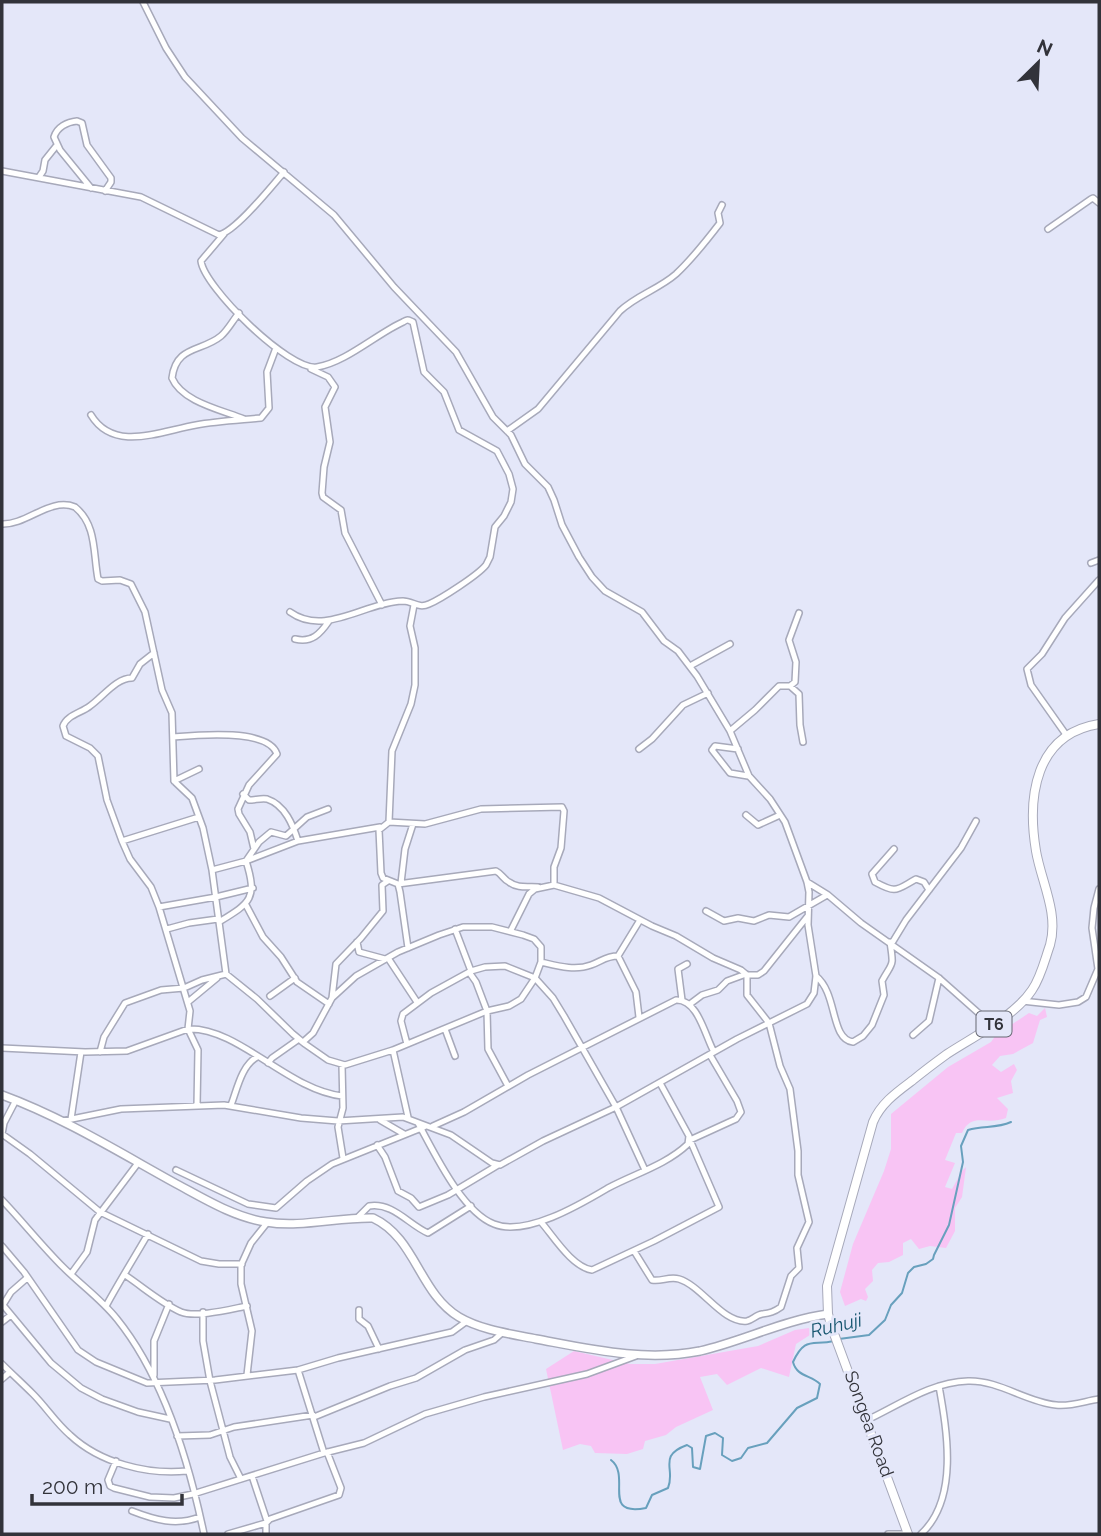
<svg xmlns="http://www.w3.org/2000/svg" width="1101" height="1536" font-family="Raleway,sans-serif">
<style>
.green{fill:#f8c4f4}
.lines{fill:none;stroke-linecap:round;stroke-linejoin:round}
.stream{stroke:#68a0bd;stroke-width:2}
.minor-casing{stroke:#a7a9ba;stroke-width:8}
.secondary-casing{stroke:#a7a9ba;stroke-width:10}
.trunk-casing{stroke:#a7a9ba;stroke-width:10}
.minor{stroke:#fff;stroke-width:5}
.secondary{stroke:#fff;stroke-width:7}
.trunk{stroke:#fff;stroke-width:8}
.labels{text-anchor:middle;stroke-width:6;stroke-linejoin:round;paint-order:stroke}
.shield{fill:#e4e7f9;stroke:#676973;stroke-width:2}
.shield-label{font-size:16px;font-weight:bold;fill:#32333a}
.street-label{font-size:18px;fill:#32333a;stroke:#e4e7f9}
.water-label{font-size:19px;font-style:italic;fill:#16556f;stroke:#e4e7f9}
</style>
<rect width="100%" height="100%" fill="#e4e7f9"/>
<path class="green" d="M 1045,1008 L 1047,1017 L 1040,1020 L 1033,1043 L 1013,1054 L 1000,1056 L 992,1065 L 1001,1072 L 1014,1064 L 1017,1070 L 1011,1081 L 1013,1093 L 997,1098 L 1008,1109 L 1006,1118 C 986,1126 972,1111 962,1133 L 956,1133 L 945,1160 L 955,1163 L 945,1187 L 952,1189 L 962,1171 L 966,1167 L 962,1197 L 955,1208 L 955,1231 L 946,1248 L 930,1246 L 919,1249 L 911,1239 L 903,1243 L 903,1255 L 889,1262 L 878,1263 L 872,1270 L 873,1281 L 865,1289 L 868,1297 L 866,1301 L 861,1299 L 845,1306 L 840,1292 L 853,1244 L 884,1171 L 891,1149 L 891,1114 L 948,1067 L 991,1042 L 996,1035 L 1029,1013 L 1037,1016 Z
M 809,1328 L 813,1333 L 796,1344 L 789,1377 L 761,1368 L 727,1385 L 717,1374 L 700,1377 L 713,1410 L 676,1427 L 666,1435 L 645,1441 L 643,1449 L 627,1454 L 595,1453 L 591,1446 L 580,1444 L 563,1450 L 546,1369 L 574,1351 L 630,1364 L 655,1364 L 758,1346 L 795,1330 Z"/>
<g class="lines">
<path class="stream" d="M 839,1339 L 869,1335 L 885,1320 L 891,1305 L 902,1293 L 908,1273 L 914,1267 L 926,1264 L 933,1259 L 934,1255 L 949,1225 L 963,1162 L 961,1146 L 968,1130 C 983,1125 996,1129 1011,1122
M 611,1460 C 632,1476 600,1517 646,1508 L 652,1495 L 668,1488 C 676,1469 657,1456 687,1445 L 692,1448 L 693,1467 L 700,1469 L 706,1436 L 715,1433 L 723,1438 L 722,1455 L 732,1461 L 741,1458 L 748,1448 L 767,1443 L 797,1408 L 817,1398 L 820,1384 C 811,1375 797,1377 793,1362 C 805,1336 812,1346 834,1341"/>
<defs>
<path id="minor" d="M 2,171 L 141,197 L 219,235 C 236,231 271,187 284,172
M 39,177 L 43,171 L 45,160 L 57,145
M 91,188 L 60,150 L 54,137 C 57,127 67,122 77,121 L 82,123 L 87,145 L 111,178 L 111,182 L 105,191
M 1048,229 L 1091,199 L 1093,198 L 1099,203
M 224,234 L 201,261 C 204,287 289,371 317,367 C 345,363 378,333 403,322 C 408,319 408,320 413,322 L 424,372 L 444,392 L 459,430 L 497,451 L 509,474 L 513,489 L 511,502 L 504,516 L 495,527 L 490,557 L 486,565 C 478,575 441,599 429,604 C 418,609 413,601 403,601 C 365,602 325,637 290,612
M 239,313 C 233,320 228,330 221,336 C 202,352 176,345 172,378 C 182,402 222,410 244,419
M 311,369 L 328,377 L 335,387 L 325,407 L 330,442 L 324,467 L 322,493 L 323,497 L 341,510 L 345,533 L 382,605
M 91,415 C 114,453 161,431 196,425 C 217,421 240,420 261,418 L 269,408 L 267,372 L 276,348
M 507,431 L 538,409 L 620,311 C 637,295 659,289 676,274 C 692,259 707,240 720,223 L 718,213 L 722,205
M 2,524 C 27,525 50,497 75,507 C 97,525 93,553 98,579 L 102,581 L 120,580 L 131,584 L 145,612 L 162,690 L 172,713 L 174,781 L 192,798 L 203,828 L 212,870 L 226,974
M 1091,563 L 1099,560
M 295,639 C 312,643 320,634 329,621
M 154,653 L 140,664 L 132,678 C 116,678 103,697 90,706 C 81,713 67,715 63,726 L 66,736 L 90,748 L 98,756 L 107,800 L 122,841 L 130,859 L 151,887 L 159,907 L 190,1011 L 188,1029 L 198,1050 L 197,1106
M 690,666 L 730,644
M 790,686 L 799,694 L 800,725 L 803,742
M 730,731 L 755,710 L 779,686 L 790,686 L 795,682 L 796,662 L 789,640 L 799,613
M 1067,736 L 1031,685 L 1027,669 L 1042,654 L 1065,618 L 1099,580
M 174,737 C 197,735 268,728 277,754 L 249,785 L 238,809 L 239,814 L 250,832 L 254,849
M 639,749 L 652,739 L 683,705 L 708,693
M 738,749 L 715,746 L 712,750 L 730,773 L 748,776
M 174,781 L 199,769
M 243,794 L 249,800 C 255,800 261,798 267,799 C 285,805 293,825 298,841
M 746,815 L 758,825 L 780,815
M 389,822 L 392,751 L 411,704 L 415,685 L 415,648 L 410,626 L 414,605
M 122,841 L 199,817
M 894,849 L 872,874 L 875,882 C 897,894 896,890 916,879 L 924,882 L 929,890
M 212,870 L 246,861 L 298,841 L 380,827
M 807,882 L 828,895 L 861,923 L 939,978 L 992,1025
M 401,883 L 405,849 L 413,824
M 398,884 L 496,871 C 502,874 503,879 509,882 C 518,889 528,886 538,887
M 246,905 L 263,937 L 281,957 L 297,982 L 329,1004
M 159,907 L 216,897 L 253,888
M 706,911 L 724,921 L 738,918 L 754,921 L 769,915 L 789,917 L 827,895
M 219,922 C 250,903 258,899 246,861 L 259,842 L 271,832 L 286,836 L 307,817 L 328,809
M 167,929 L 189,923 L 218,919
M 455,929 L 471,971
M 511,930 L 529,894 L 535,889 L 554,885 L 599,898 L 652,926 L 676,936 L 713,958 L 741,970 L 747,975 L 747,995 L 769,1023 L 780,1066 L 790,1089 L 798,1151 L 798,1175 L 809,1222 L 797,1248 L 799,1268 L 791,1276 L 781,1307 C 774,1312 770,1313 762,1314 C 756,1315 752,1320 747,1321 C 723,1324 702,1286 679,1279 C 669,1276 661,1282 652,1280 L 634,1251
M 357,942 L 359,952 L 385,959
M 892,943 L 906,920 L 961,848 L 976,821
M 408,948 L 400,892 L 398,884 L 383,878 L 381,873 L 379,830 L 389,822 L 425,824 L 481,809 L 562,807 L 564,811 L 561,848 L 554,867 L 554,885
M 388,958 L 417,1002
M 541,962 C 558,966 575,971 591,965 C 602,961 606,956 618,956
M 469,972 L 476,982 L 487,1011 L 488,1049 L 508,1086
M 747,975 L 758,975 L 764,971 L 807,917
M 816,976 C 838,994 830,1039 853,1042 L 863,1036 L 872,1025 L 884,995 L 882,981 C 893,961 894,968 890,942
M 270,996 L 295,978
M 332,998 L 336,964 L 361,938 L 383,911 L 382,885 L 388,881
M 682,1000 L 678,969 L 687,964
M 1022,1001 L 1059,1005 L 1078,1002 L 1086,997 L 1098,969 L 1092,928 L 1094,908 L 1099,889
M 188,1002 L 217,978
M 690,1004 L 702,995 L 718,990 L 727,981 L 746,974
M 639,1017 L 636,992 L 618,956 L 640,920
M 445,1029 L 455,1056
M 913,1035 L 929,1021 L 939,978
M 407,1044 L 401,1021 L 403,1014 L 431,993 L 471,971 L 485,967 L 505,966 L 535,978 L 553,998 L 564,1016 L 616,1107 L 645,1170
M 2,1048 L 85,1052 L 127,1051 L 188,1029 C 238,1027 288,1090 342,1096
M 393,1050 L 408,1117
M 100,1052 L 104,1037 L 125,1003 L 161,990 L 184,988 L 202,980 L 226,974 L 257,999 L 293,1034 C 297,1037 301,1041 305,1044 L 328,1060 L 345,1065 L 393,1050 L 487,1011 L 509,1006 L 521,999 L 535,978 L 541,962 L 541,947 L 534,939 L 523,935 L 492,927 L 463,927 L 439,935 L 398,952 L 356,976 L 332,998 L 313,1033 L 303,1042
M 268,1063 L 272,1058 L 299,1039
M 342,1065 L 343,1108 L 338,1127 L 343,1158
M 16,1100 L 4,1123 L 2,1134 L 30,1154 L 100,1212 L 201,1261 L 219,1264 L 242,1264
M 231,1105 C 237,1090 241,1066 257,1057
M 71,1119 L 81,1052
M 380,1120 L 404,1134
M 62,1121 L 121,1109 L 224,1105 L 301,1118 L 338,1121 L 403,1117 L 451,1135 L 492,1163 L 500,1165 L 543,1141 L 616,1107 L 737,1039 L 807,1004 L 814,993 L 816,976 L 808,925 L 809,892 L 807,882 L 785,822 L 770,799 L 749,776 L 730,731 L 697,676 L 678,651 L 664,641 L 642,612 L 605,591 L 592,577 L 579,557 L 562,525 L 554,500 L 548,487 L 525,464 L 511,435 L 493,417 L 456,352 L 394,287 L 334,215 L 242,138 L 185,77 L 166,48 L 143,2
M 418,1123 C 434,1152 462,1212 494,1224 C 526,1237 581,1204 608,1188 C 634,1174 666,1165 688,1144 L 689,1136 L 660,1083
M 433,1126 L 464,1112 L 528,1075 L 676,1000 C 698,999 705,1036 714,1052
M 377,1145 L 385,1157 L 398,1191 L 411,1198 L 419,1207 L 448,1195 L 498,1165
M 176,1170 L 248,1204 L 276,1208 L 307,1181 L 332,1164 L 424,1127
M 2,1200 C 23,1222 42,1246 63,1267 C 81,1285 101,1299 117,1319 C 163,1376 189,1462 204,1534
M 357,1218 L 369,1206 C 393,1202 409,1225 428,1233 L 471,1206
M 541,1222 C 554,1237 572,1267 592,1270 L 654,1241 L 719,1207 L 690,1140 L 736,1119 L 741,1112 L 737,1101 L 710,1055
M 2,1246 L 24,1272 L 78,1350 L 96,1362 L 147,1383 L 215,1380 L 298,1370 L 338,1358 L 452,1332 L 467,1321
M 71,1274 L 87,1252 L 95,1220 L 138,1163
M 125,1275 C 143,1287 161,1303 181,1312 C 196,1318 231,1309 247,1306
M 27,1278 L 11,1292 L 3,1305 L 51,1363 L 81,1388 L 102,1399 L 138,1412 L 170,1419
M 106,1306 C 119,1282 134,1258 148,1234
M 359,1310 L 359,1319 L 368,1326 L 379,1349
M 203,1312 L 203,1341 L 210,1381 L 230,1457 L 241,1479
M 2,1322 L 11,1315
M 2,1364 C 12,1374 23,1384 33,1394 C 46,1407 56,1423 70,1435 C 100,1463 147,1475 187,1471
M 298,1370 L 324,1453
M 154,1375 L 154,1341 L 169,1304
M 247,1375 L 252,1331 L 241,1284 L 241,1265 L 251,1243 L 267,1223
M 2,1379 L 10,1372
M 314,1417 L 390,1386 L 416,1378 L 465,1350 L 494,1340 L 503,1332
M 867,1420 C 899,1405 931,1382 968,1381 C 999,1380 1026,1402 1056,1405 C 1070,1407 1085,1401 1099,1399
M 177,1436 L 210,1435 L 234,1427 L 313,1415
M 116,1461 L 108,1480 L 110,1486 L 114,1488 L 150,1497 L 174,1498 L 193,1494 L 324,1453 L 364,1443 L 425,1414 L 484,1397 L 587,1374 L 636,1356
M 252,1476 L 267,1521
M 132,1511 C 155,1520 176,1526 200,1517
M 228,1534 L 266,1523
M 266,1534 L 266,1523 L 270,1519 L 339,1495 L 341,1488 L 327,1452
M 888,1534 L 905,1534
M 921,1534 C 959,1499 947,1431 939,1386"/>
<path id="secondary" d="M 2,1095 C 62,1117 117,1151 173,1182 C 203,1198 233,1217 266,1222 C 301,1228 338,1217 373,1218 C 416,1238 419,1293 459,1317 C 481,1330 511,1334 536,1339 C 590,1349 645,1362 700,1351 C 743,1341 784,1320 828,1314"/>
<path id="trunk" d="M 908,1534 L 833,1331 L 828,1314 L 827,1286 L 873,1122 C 881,1103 897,1092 913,1080 C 924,1071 936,1062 947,1054 C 973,1037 1015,1016 1032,990 C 1041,977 1045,959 1050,945 C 1059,913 1041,881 1036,851 C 1027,797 1035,734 1099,724"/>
</defs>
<use href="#minor" class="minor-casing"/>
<use href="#secondary" class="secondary-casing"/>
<use href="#trunk" class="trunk-casing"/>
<use href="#minor" class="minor"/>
<use href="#secondary" class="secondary"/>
<use href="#trunk" class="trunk"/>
</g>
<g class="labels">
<rect class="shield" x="976.5" y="1011.5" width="35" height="25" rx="5"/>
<g class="shield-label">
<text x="994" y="1030">T6</text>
</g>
<g class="street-label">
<text transform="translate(869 1424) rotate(70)" y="6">Songea Road</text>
</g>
<g class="water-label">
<text transform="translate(836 1325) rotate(-13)" y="7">Ruhuji</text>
</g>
</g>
<rect width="1101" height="1536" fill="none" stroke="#32333a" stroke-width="7"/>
<g transform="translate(1038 63) rotate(24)" stroke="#e4e7f9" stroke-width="5" paint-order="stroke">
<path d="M0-5L12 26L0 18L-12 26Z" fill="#32333a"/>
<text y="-10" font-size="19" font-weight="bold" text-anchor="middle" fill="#32333a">N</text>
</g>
<path d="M32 1494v10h150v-10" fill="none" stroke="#32333a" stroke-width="3.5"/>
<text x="42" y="1494" font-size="21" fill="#32333a" stroke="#e4e7f9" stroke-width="5" paint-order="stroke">200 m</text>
</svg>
